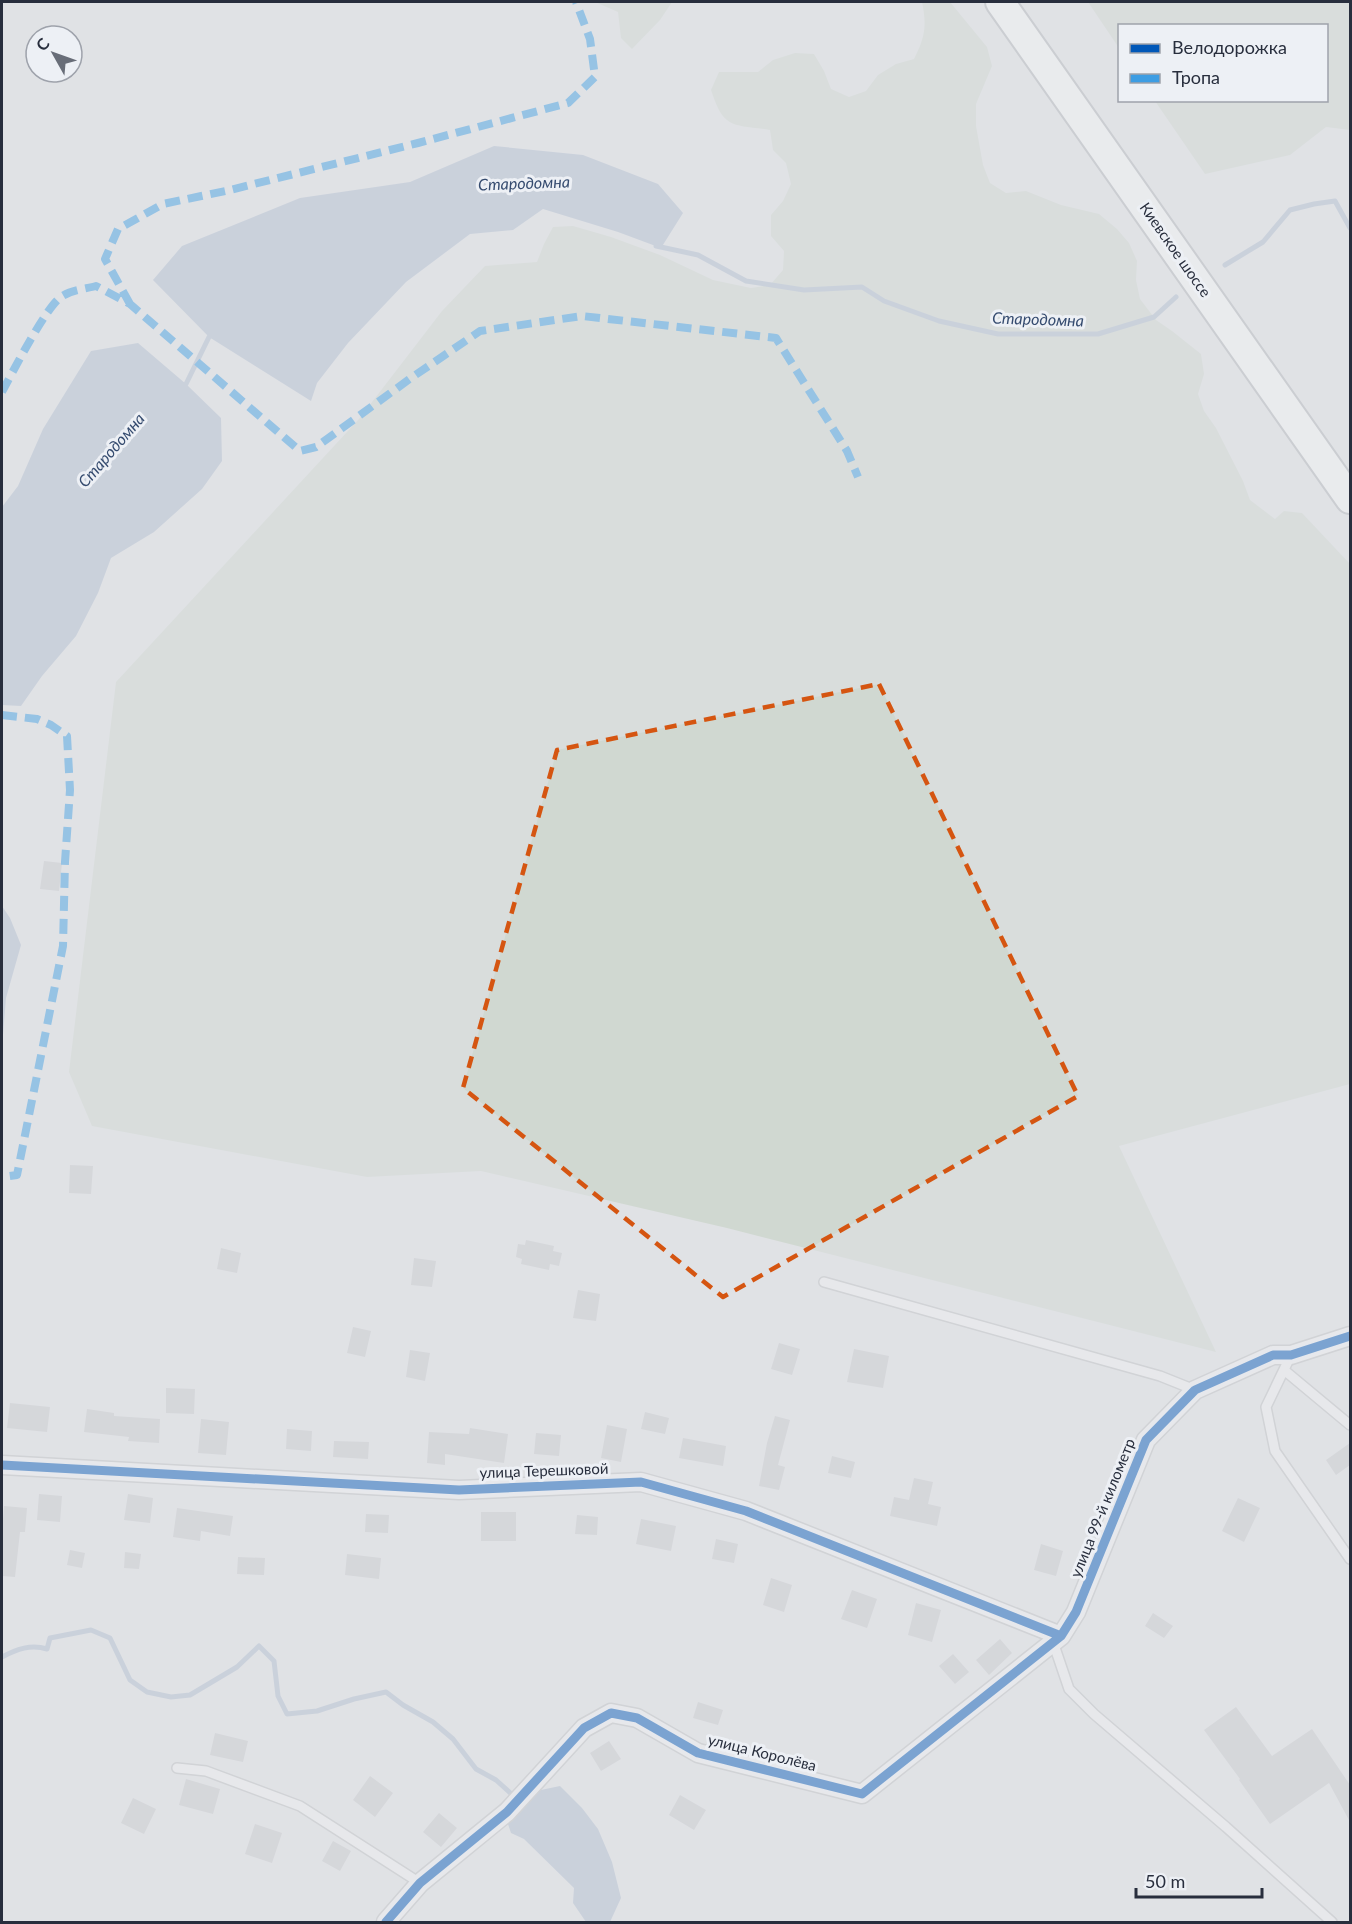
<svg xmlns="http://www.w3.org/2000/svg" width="1352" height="1924" font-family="Lato,sans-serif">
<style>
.green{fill:#d0d8d1}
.water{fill:#b0bdcf}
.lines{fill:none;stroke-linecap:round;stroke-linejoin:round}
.stream{stroke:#b0bdcf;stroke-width:5}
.building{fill:#c8cacd}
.service-casing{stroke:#bec0c3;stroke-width:12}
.minor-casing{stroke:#bec0c3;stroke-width:21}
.trunk-casing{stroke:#b2b5ba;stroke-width:32}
.service{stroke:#f0f0f2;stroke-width:9}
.minor{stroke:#f0f0f2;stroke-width:18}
.trunk{stroke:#f4f5f6;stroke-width:28}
.quiet{stroke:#3d9de3;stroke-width:8;stroke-dasharray:15 8;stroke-linecap:butt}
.cycleway-casing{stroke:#edf0f5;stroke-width:13}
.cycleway{stroke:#0057b8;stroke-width:9}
.marked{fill:none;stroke:#d55511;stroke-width:4.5;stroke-dasharray:12 8;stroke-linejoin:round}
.labels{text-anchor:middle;stroke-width:6;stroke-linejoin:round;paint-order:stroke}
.street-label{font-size:15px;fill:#282e3d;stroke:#edf0f5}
.water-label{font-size:16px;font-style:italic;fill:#354b6f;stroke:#edf0f5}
</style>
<rect width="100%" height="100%" fill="#e0e2e5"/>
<path class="green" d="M 595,2 L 672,2 L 660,20 L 632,49 L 621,38 L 618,12 Z
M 922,2 L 950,2 L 987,47 L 992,66 L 976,104 L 976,126 L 983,165 L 990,183 L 1006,193 L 1026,191 L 1061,205 L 1099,214 L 1117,229 L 1129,243 L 1137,261 L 1136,280 L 1140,299 L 1156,320 L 1172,331 L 1201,354 L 1204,374 L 1198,394 L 1204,411 L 1216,428 L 1243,481 L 1250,500 L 1275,519 L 1284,511 L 1302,513 L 1350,564 L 1350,1084 L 1119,1146 L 1216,1352 L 727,1228 L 481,1171 L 367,1177 L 92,1126 L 69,1072 L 116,682 L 359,419 L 442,311 L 485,266 L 537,262 L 544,244 L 553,227 L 573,226 L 611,237 L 660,255 L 713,280 L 751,288 L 770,285 L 783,270 L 784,251 L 771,236 L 771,215 L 783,201 L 791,184 L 786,163 L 773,150 L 770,130 C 732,124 724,130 711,90 L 719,72 L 758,72 L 773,60 L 795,53 L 814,54 L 824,71 L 831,89 L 849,97 L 866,91 L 878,75 L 896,64 L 914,59 C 925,37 927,26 922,2 Z
M 1088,2 L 1350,2 L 1350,130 L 1326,127 L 1290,155 L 1205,174 L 1155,101 L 1326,100 L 1326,26 L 1120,26 L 1119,48 Z"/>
<path class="water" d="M 494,146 L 583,155 L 658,184 L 683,213 L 661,248 L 618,232 L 543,209 L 513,230 L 470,234 L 406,282 L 348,343 L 317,383 L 311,401 L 209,337 L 153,280 L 182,246 L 300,198 L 410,182 Z
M 138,343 L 186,384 L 221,418 L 222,461 L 202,489 L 154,532 L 111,558 L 98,593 L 76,636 L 42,676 L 21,706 L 2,705 L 2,507 L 18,486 L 43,429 L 91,351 Z
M 2,906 L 10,918 L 21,945 L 6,998 L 2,1047 Z
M 560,1786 L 582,1808 L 598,1829 L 612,1862 L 621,1898 L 610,1922 L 586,1922 L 573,1903 L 574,1888 L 524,1839 L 511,1833 L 508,1824 L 536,1791 Z"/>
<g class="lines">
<path class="stream" d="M 656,246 L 698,255 L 746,281 L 804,290 L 862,287 L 884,301 L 939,321 L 998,334 L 1098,334 L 1154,317 L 1176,297
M 1225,265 L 1263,242 L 1290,210 L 1314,204 L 1335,201 L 1350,228
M 182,388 L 186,384 L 209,337 L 213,334
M 2,1657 C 17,1649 31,1644 47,1649 L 50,1638 L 91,1630 L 110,1638 L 130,1680 L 147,1692 L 171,1697 L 190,1695 L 237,1667 L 259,1646 L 274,1661 L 278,1696 L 287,1714 L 317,1711 L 354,1699 L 386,1692 L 403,1705 L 433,1722 L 453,1739 L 476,1769 L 496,1780 L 516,1798"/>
</g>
<path class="building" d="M 44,861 L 62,863 L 59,891 L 40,889 Z
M 70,1165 L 93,1166 L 91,1194 L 69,1193 Z
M 526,1240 L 554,1246 L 553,1251 L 562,1253 L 559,1266 L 550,1264 L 549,1270 L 521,1264 L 522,1259 L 516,1257 L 518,1244 L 525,1245 Z
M 221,1248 L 241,1253 L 237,1273 L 217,1269 Z
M 414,1258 L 436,1261 L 432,1287 L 411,1285 Z
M 578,1290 L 600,1294 L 596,1321 L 573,1318 Z
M 353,1327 L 371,1331 L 365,1357 L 347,1353 Z
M 779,1343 L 800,1349 L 792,1375 L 771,1369 Z
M 854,1349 L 889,1356 L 883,1388 L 847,1382 Z
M 410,1350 L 430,1353 L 425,1381 L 406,1377 Z
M 166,1388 L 195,1389 L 194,1414 L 166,1413 Z
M 10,1403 L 50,1407 L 47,1432 L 7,1428 Z
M 87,1409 L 114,1413 L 114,1416 L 160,1419 L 159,1443 L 128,1441 L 129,1437 L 84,1432 Z
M 645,1412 L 669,1418 L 665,1434 L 641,1429 Z
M 775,1416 L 790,1420 L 778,1465 L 785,1467 L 779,1490 L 759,1486 L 767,1443 Z
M 201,1419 L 229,1422 L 226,1455 L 198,1453 Z
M 607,1425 L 627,1429 L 621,1462 L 601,1458 Z
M 470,1428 L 508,1434 L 504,1463 L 445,1454 L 445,1465 L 427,1463 L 429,1432 L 469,1434 Z
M 287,1429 L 312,1431 L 311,1451 L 286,1449 Z
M 536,1433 L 561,1435 L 559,1456 L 534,1454 Z
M 683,1438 L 726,1446 L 723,1466 L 679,1458 Z
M 334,1441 L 369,1442 L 368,1459 L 333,1457 Z
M 1350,1443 L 1350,1465 L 1336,1475 L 1326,1460 Z
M 832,1456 L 855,1462 L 851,1478 L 828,1473 Z
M 914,1478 L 933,1482 L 928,1504 L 941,1507 L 937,1526 L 890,1516 L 894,1497 L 909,1500 Z
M 39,1494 L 62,1496 L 60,1522 L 37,1520 Z
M 128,1494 L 153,1498 L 150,1523 L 124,1520 Z
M 1238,1498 L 1260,1508 L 1244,1542 L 1222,1531 Z
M 4,1506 L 27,1508 L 25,1532 L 20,1532 L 15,1577 L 2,1576 L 2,1531 Z
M 177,1508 L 233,1516 L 230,1536 L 201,1531 L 200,1541 L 173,1537 Z
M 481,1512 L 516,1512 L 516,1541 L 481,1541 Z
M 366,1514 L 389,1515 L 388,1533 L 365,1532 Z
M 577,1515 L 598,1517 L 597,1535 L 575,1534 Z
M 641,1519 L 676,1526 L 671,1551 L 636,1544 Z
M 716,1539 L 738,1544 L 734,1563 L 712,1559 Z
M 1041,1544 L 1063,1551 L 1056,1576 L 1034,1570 Z
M 70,1550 L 85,1553 L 82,1568 L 67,1565 Z
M 125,1552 L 141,1554 L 139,1569 L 124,1568 Z
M 347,1554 L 381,1558 L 379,1579 L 345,1575 Z
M 238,1557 L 265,1558 L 264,1575 L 237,1574 Z
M 771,1578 L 792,1585 L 784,1612 L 763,1605 Z
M 852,1590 L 877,1599 L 867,1628 L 841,1619 Z
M 916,1603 L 941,1610 L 932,1642 L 908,1635 Z
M 1153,1613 L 1173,1626 L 1164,1638 L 1145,1626 Z
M 1000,1639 L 1012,1653 L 989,1675 L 976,1660 Z
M 953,1654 L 969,1672 L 955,1684 L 939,1666 Z
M 698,1702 L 723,1710 L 718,1725 L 693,1718 Z
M 1236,1707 L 1272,1756 L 1312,1729 L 1350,1785 L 1350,1822 L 1329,1783 L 1270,1824 L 1239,1780 L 1240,1779 L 1204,1730 Z
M 215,1733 L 248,1741 L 243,1762 L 210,1755 Z
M 609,1741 L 621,1759 L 601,1771 L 590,1753 Z
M 370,1776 L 393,1793 L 375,1817 L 353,1800 Z
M 186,1779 L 220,1789 L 213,1814 L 179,1805 Z
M 680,1795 L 706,1810 L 694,1830 L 669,1815 Z
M 133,1798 L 156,1809 L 144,1834 L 121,1823 Z
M 439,1813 L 457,1828 L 441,1847 L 423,1832 Z
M 255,1824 L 282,1833 L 272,1863 L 245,1854 Z
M 333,1841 L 351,1851 L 340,1871 L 322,1861 Z"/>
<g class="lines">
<defs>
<path id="service" d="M 824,1282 L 1160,1376 L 1195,1390
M 1291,1355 L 1266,1407 L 1275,1451 L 1350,1559
M 1284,1370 L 1350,1425
M 1053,1642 L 1069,1689 L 1094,1714 L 1226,1827 L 1332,1922
M 177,1768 L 206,1771 L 300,1806 L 420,1883"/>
<path id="minor" d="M 2,1465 L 459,1490 L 641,1482 L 746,1511 L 1061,1636
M 386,1922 L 420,1883 L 507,1812 L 584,1728 L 611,1713 L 637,1718 L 698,1753 L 862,1794 L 1061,1636 L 1076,1612 L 1146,1440 L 1195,1390 L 1273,1355 L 1291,1355 L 1350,1336"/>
<path id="trunk" d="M 1000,2 L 1350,499"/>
</defs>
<use href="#service" class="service-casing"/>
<use href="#minor" class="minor-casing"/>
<use href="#trunk" class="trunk-casing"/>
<use href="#service" class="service"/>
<use href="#minor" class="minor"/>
<use href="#trunk" class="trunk"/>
<path class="quiet" d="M 130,304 L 105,259 L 118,229 L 163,204 L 230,190 L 418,143 L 568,103 L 595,77 L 590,39 L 576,2
M 2,392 C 12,373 46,307 61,297 C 71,290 85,289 96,286 L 130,304 L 300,451 L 316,447 L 411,378 L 480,331 L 582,316 L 776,338 L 847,451 L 858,477
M 2,715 L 37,719 L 51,725 L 67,736 L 70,790 L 65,862 L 63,946 L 17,1175 L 2,1177"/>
<defs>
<path id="cycleway" d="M 2,1465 L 459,1490 L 641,1482 L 746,1511 L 1061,1636
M 386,1922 L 420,1883 L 507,1812 L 584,1728 L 611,1713 L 637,1718 L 698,1753 L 862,1794 L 1061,1636 L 1076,1612 L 1146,1440 L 1195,1390 L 1273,1355 L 1291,1355 L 1350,1336"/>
</defs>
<use href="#cycleway" class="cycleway-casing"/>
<use href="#cycleway" class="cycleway"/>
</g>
<path d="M0 0H1352V1924H0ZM 879,684 L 1078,1096 L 723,1297 L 463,1088 L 557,750 Z" fill="#e0e2e5" fill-opacity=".55" fill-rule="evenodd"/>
<path class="marked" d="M 879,684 L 1078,1096 L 723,1297 L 463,1088 L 557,750 Z"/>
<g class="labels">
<g class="street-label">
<text transform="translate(1175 250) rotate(55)" y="5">Киевское шоссе</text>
<text transform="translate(544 1471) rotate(-2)" y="5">улица Терешковой</text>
<text transform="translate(1103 1508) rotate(-68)" y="5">улица 99-й километр</text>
<text transform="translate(762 1753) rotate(14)" y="5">улица Королёва</text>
</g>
<g class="water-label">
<text transform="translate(524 183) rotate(-2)" y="6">Стародомна</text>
<text transform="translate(1038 319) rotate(2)" y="6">Стародомна</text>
<text transform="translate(111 450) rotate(-49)" y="6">Стародомна</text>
</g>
</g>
<rect width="1352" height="1924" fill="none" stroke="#282e3d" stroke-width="6"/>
<rect x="1118" y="24" width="210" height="78" fill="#edf0f5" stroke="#9ea2ab" stroke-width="1.5"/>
<rect x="1130" y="44" width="30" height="9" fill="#0057b8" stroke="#9ea2ab" stroke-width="1.5"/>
<text x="1172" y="54" font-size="18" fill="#282e3d">Велодорожка</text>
<rect x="1130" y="74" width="30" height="9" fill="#3d9de3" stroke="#9ea2ab" stroke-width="1.5"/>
<text x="1172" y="84" font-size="18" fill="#282e3d">Тропа</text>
<g transform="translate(54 54) rotate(310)"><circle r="28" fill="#edf0f5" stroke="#9ea2ab" stroke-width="1.5"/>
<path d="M0-4.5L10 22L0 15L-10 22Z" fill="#686d78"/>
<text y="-9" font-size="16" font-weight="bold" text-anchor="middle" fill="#282e3d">С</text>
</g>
<path d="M1136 1888v9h126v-9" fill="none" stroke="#282e3d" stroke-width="3"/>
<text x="1145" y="1888" font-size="18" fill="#282e3d" stroke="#edf0f5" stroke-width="4.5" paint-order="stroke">50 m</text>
</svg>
